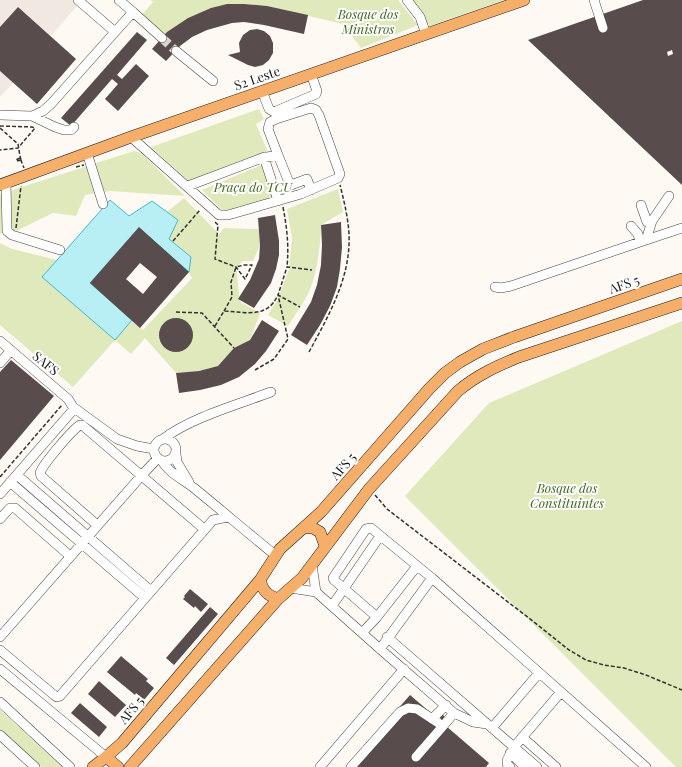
<svg xmlns="http://www.w3.org/2000/svg" width="682" height="767" font-family="'Playfair Display',serif">
<style>
.green{fill:#e0e9bc}
.plaza{fill:#f0e8e1}
.water{fill:#b8eff5;stroke:#40bacb}
.building{fill:#584d4c;fill-rule:evenodd}
.lines{fill:none;stroke-linecap:round;stroke-linejoin:round}
.minor-tunnel{stroke:#dbd6d1;stroke-width:9;stroke-dasharray:9 4.5;stroke-linecap:butt}
.minor-casing{stroke:#434343;stroke-width:10}
.major-casing{stroke:#212121;stroke-width:12}
.path{stroke:#323232;stroke-width:1.5;stroke-dasharray:4 2;stroke-linecap:butt}
.minor{stroke:#fff;stroke-width:9}
.major{stroke:#f6ae6b;stroke-width:11}
.path-bridge{stroke:#323232;stroke-width:1.5;stroke-dasharray:4 2;stroke-linecap:butt}
.labels{text-anchor:middle;stroke-width:4;stroke-linejoin:round;paint-order:stroke}
.park-label{font-size:13px;font-style:italic;fill:#426720;stroke:#fff}
.street-label{font-size:13px;fill:#101010;stroke:#fff}
</style>
<rect width="100%" height="100%" fill="#fff9f3"/>
<path class="green" d="M 151,0 L 398,0 L 418,25 L 361,48 L 343,24 L 266,6 L 244,4 L 189,18 L 163,35 L 141,16 L 153,2 Z
M 409,0 L 504,0 L 430,26 Z
M 259,109 L 264,119 L 256,124 L 268,152 L 190,182 L 151,147 Z
M 134,151 L 141,153 L 185,196 L 110,191 L 85,195 L 76,216 L 53,213 L 16,231 L 4,234 L 0,233 L 0,194 Z
M 264,164 L 273,198 L 269,202 L 223,211 L 202,190 Z
M 338,189 L 343,212 L 321,225 C 320,247 318,271 309,292 C 303,304 295,315 288,326 L 268,315 L 278,299 L 289,269 L 292,238 L 287,209 Z
M 184,198 L 217,232 L 217,237 L 224,228 L 260,229 L 260,245 L 253,261 L 243,261 L 236,267 L 240,302 L 260,313 L 250,340 L 234,348 L 218,366 L 199,371 L 176,373 L 145,338 L 131,354 L 115,340 L 73,387 L 0,325 L 0,243 L 12,249 L 57,260 L 43,277 L 115,340 L 132,321 L 143,330 L 192,278 L 189,272 L 191,257 L 169,239 L 178,220 L 167,212 Z
M 682,321 L 682,767 L 676,767 L 405,496 L 489,403 Z
M 0,710 L 64,767 L 41,767 L 0,731 Z"/>
<path class="plaza" d="M 0,0 L 82,0 L 51,36 L 18,7 L 0,27 Z
M 0,71 L 13,83 L 0,97 Z"/>
<path class="water" d="M 110,200 L 129,216 L 152,201 L 178,220 L 169,239 L 191,257 L 189,272 L 139,228 L 90,283 L 132,320 L 115,340 L 42,277 Z"/>
<path class="building" d="M 643,0 L 682,0 L 682,185 L 528,40 ZM 672,50 L 673,54 L 668,56 L 667,52 Z
M 227,4 L 244,4 L 267,6 L 308,15 L 304,34 L 264,25 L 244,22 L 232,23 L 207,30 L 192,37 L 180,46 L 166,61 L 152,49 L 167,32 L 188,18 L 211,8 Z
M 18,7 L 76,59 L 37,104 L 0,71 L 0,27 Z
M 257,29 L 264,31 L 270,36 L 273,43 L 273,53 L 269,60 L 263,65 L 255,67 L 248,65 L 228,55 L 240,52 L 239,43 L 243,35 L 250,30 Z
M 137,32 L 147,40 L 117,75 L 122,79 L 136,64 L 149,76 L 118,111 L 105,99 L 118,84 L 112,79 L 71,126 L 61,118 Z
M 275,215 L 279,241 L 279,255 L 276,269 L 271,283 L 254,308 L 238,299 L 250,280 L 259,259 L 260,245 L 258,218 Z
M 341,222 L 342,247 L 340,269 L 337,287 L 330,306 L 320,325 L 307,345 L 291,335 L 311,302 L 317,285 L 321,265 L 322,245 L 321,225 Z
M 139,227 L 189,272 L 140,328 L 90,283 ZM 140,263 L 157,277 L 143,294 L 126,279 Z
M159 335a17 17 0 1 1 34 0a17 17 0 1 1-34 0Z
M 262,320 L 279,331 L 266,351 L 255,364 L 239,377 L 221,385 L 200,390 L 179,393 L 176,373 L 199,371 L 218,366 L 234,348 L 250,340 Z
M 11,360 L 54,396 L 0,460 L 0,372 Z
M 190,589 L 208,604 L 201,612 L 195,606 L 194,608 L 183,599 L 185,597 L 184,596 Z
M 210,607 L 218,614 L 174,665 L 166,658 Z
M 121,656 L 148,679 L 146,681 L 154,688 L 144,700 L 136,693 L 135,695 L 107,672 Z
M 99,681 L 126,705 L 115,717 L 88,694 Z
M 410,695 L 489,763 L 486,767 L 347,767 Z
M 80,703 L 107,727 L 99,737 L 71,713 Z
M 442,714 L 445,717 L 442,720 L 441,720 L 439,716 Z"/>
<g class="lines">
<path class="minor-tunnel" d="M 162,38 L 176,51"/>
<defs>
<path id="minor" d="M 407,0 L 420,17 L 426,34
M 594,0 L 603,28
M 133,12 L 162,38
M 115,32 L 133,12 L 119,0
M 176,51 L 213,81
M 262,91 L 269,109 L 274,112 L 316,94 L 317,91 L 311,74
M 0,115 L 32,116 L 55,127 L 64,130 L 71,130 L 74,127
M 32,116 L 43,111 L 51,104 L 115,32 L 78,0
M 131,137 L 219,215 L 228,215 L 301,194 L 338,178 L 340,174 L 319,115 L 316,110 L 311,108 L 276,119 L 270,122 L 268,129 L 278,155 L 262,158 L 188,186
M 87,153 L 103,204
M 278,155 L 290,185
M 264,157 L 278,201
M 6,183 L 7,231 L 12,235 L 60,250
M 275,191 L 307,179 L 311,190
M 641,205 L 647,222
M 631,226 L 638,234 L 640,242
M 646,240 L 682,228
M 495,287 L 501,288 L 511,286 L 646,240 L 652,221 L 669,196
M 0,341 L 68,399 L 73,407 L 117,439 L 137,446 L 154,449
M 0,363 L 11,350
M154 450a11 11 0 1 1 22 0a11 11 0 1 1-22 0Z
M 163,439 C 190,418 239,404 271,392
M 176,454 L 177,462 L 189,482
M 161,460 C 169,473 182,479 194,488 C 221,510 248,533 275,555
M 17,475 L 151,591
M 10,482 L 145,598
M 0,494 L 73,410 L 73,407
M 0,519 L 10,508 L 15,508 L 70,556
M 97,525 L 41,476 L 40,473 C 43,464 72,430 80,425 L 82,425 L 204,529
M 312,565 L 316,592
M 291,588 L 316,592 L 380,649 L 454,713 L 473,722 L 487,724
M 332,606 L 380,536
M 377,617 L 417,566
M 362,633 L 377,617 L 334,580 L 333,578 L 366,529 L 371,528 L 432,578
M 0,637 L 142,475 L 158,458
M 387,637 L 537,767
M 380,649 L 432,578 L 646,767
M 0,650 L 54,695 L 57,697 L 60,696 L 206,528 L 213,520 L 228,517
M 0,669 L 106,757
M 0,702 L 70,767
M 432,719 L 446,705
M 492,728 L 539,673
M 0,735 L 35,767
M 522,737 L 556,767
M 510,753 L 525,767
M 416,757 L 443,726
M 320,767 L 404,669
M 351,767 L 400,712 L 408,708 L 417,709 L 443,726 L 454,713
M 510,767 L 507,764 L 507,760 L 514,747 L 561,692"/>
<path id="major" d="M 0,185 L 131,137 L 524,0
M 305,528 L 313,528 L 320,532 L 325,546
M 260,580 C 263,591 267,595 278,599
M 106,757 L 118,767
M 93,767 L 106,757 L 122,743 L 260,580 L 280,549 L 321,512 L 429,389 L 445,373 L 460,362 L 483,349 L 514,337 L 682,279
M 130,767 L 278,599 L 302,578 L 369,489 L 458,391 C 477,375 497,366 519,357 L 682,303"/>
</defs>
<use href="#minor" class="minor-casing"/>
<use href="#major" class="major-casing"/>
<path class="path" d="M 0,126 L 32,127 L 35,128 L 18,148 L 0,150
M 0,128 L 18,144 L 20,156
M 21,160 L 17,161 L 16,160 L 20,158 L 24,168
M 76,167 L 84,165
M 283,207 C 287,228 289,246 287,267
M 215,222 L 218,225 L 215,259 L 236,267 L 245,279 L 252,265 L 244,265 L 236,267
M 16,228 L 21,186
M 173,241 L 200,210
M 224,311 L 232,297 L 231,282 L 236,267
M 176,312 L 202,313 L 234,348
M 215,326 L 224,311 C 246,312 267,319 278,295 L 300,307
M 309,352 C 329,315 351,277 349,234 C 348,217 344,201 340,185
M 255,370 L 274,359 L 288,339 L 278,295 L 287,267 L 312,270
M 0,477 L 62,405
M 375,495 L 387,509 L 534,622 L 569,650 L 586,660 L 604,665 L 624,668 L 646,675 L 682,690"/>
<use href="#minor" class="minor"/>
<use href="#major" class="major"/>
<path class="path-bridge" d="M 20,156 L 21,160"/>
</g>
<g class="labels">
<g class="park-label">
<text x="368" y="19">Bosque dos<tspan x="368" dy="15">Ministros</tspan></text>
<text x="253" y="192">Praça do TCU</text>
<text x="567" y="493">Bosque dos<tspan x="567" dy="15">Constituintes</tspan></text>
</g>
<g class="street-label">
<text transform="translate(257 78) rotate(-19)" y="5">S2 Leste</text>
<text transform="translate(624 284) rotate(-19)" y="5">AFS 5</text>
<text transform="translate(46 363) rotate(40)" y="5">SAFS</text>
<text transform="translate(343 466) rotate(-49)" y="5">AFS 5</text>
<text transform="translate(131 710) rotate(-50)" y="5">AFS 5</text>
</g>
</g>
</svg>
